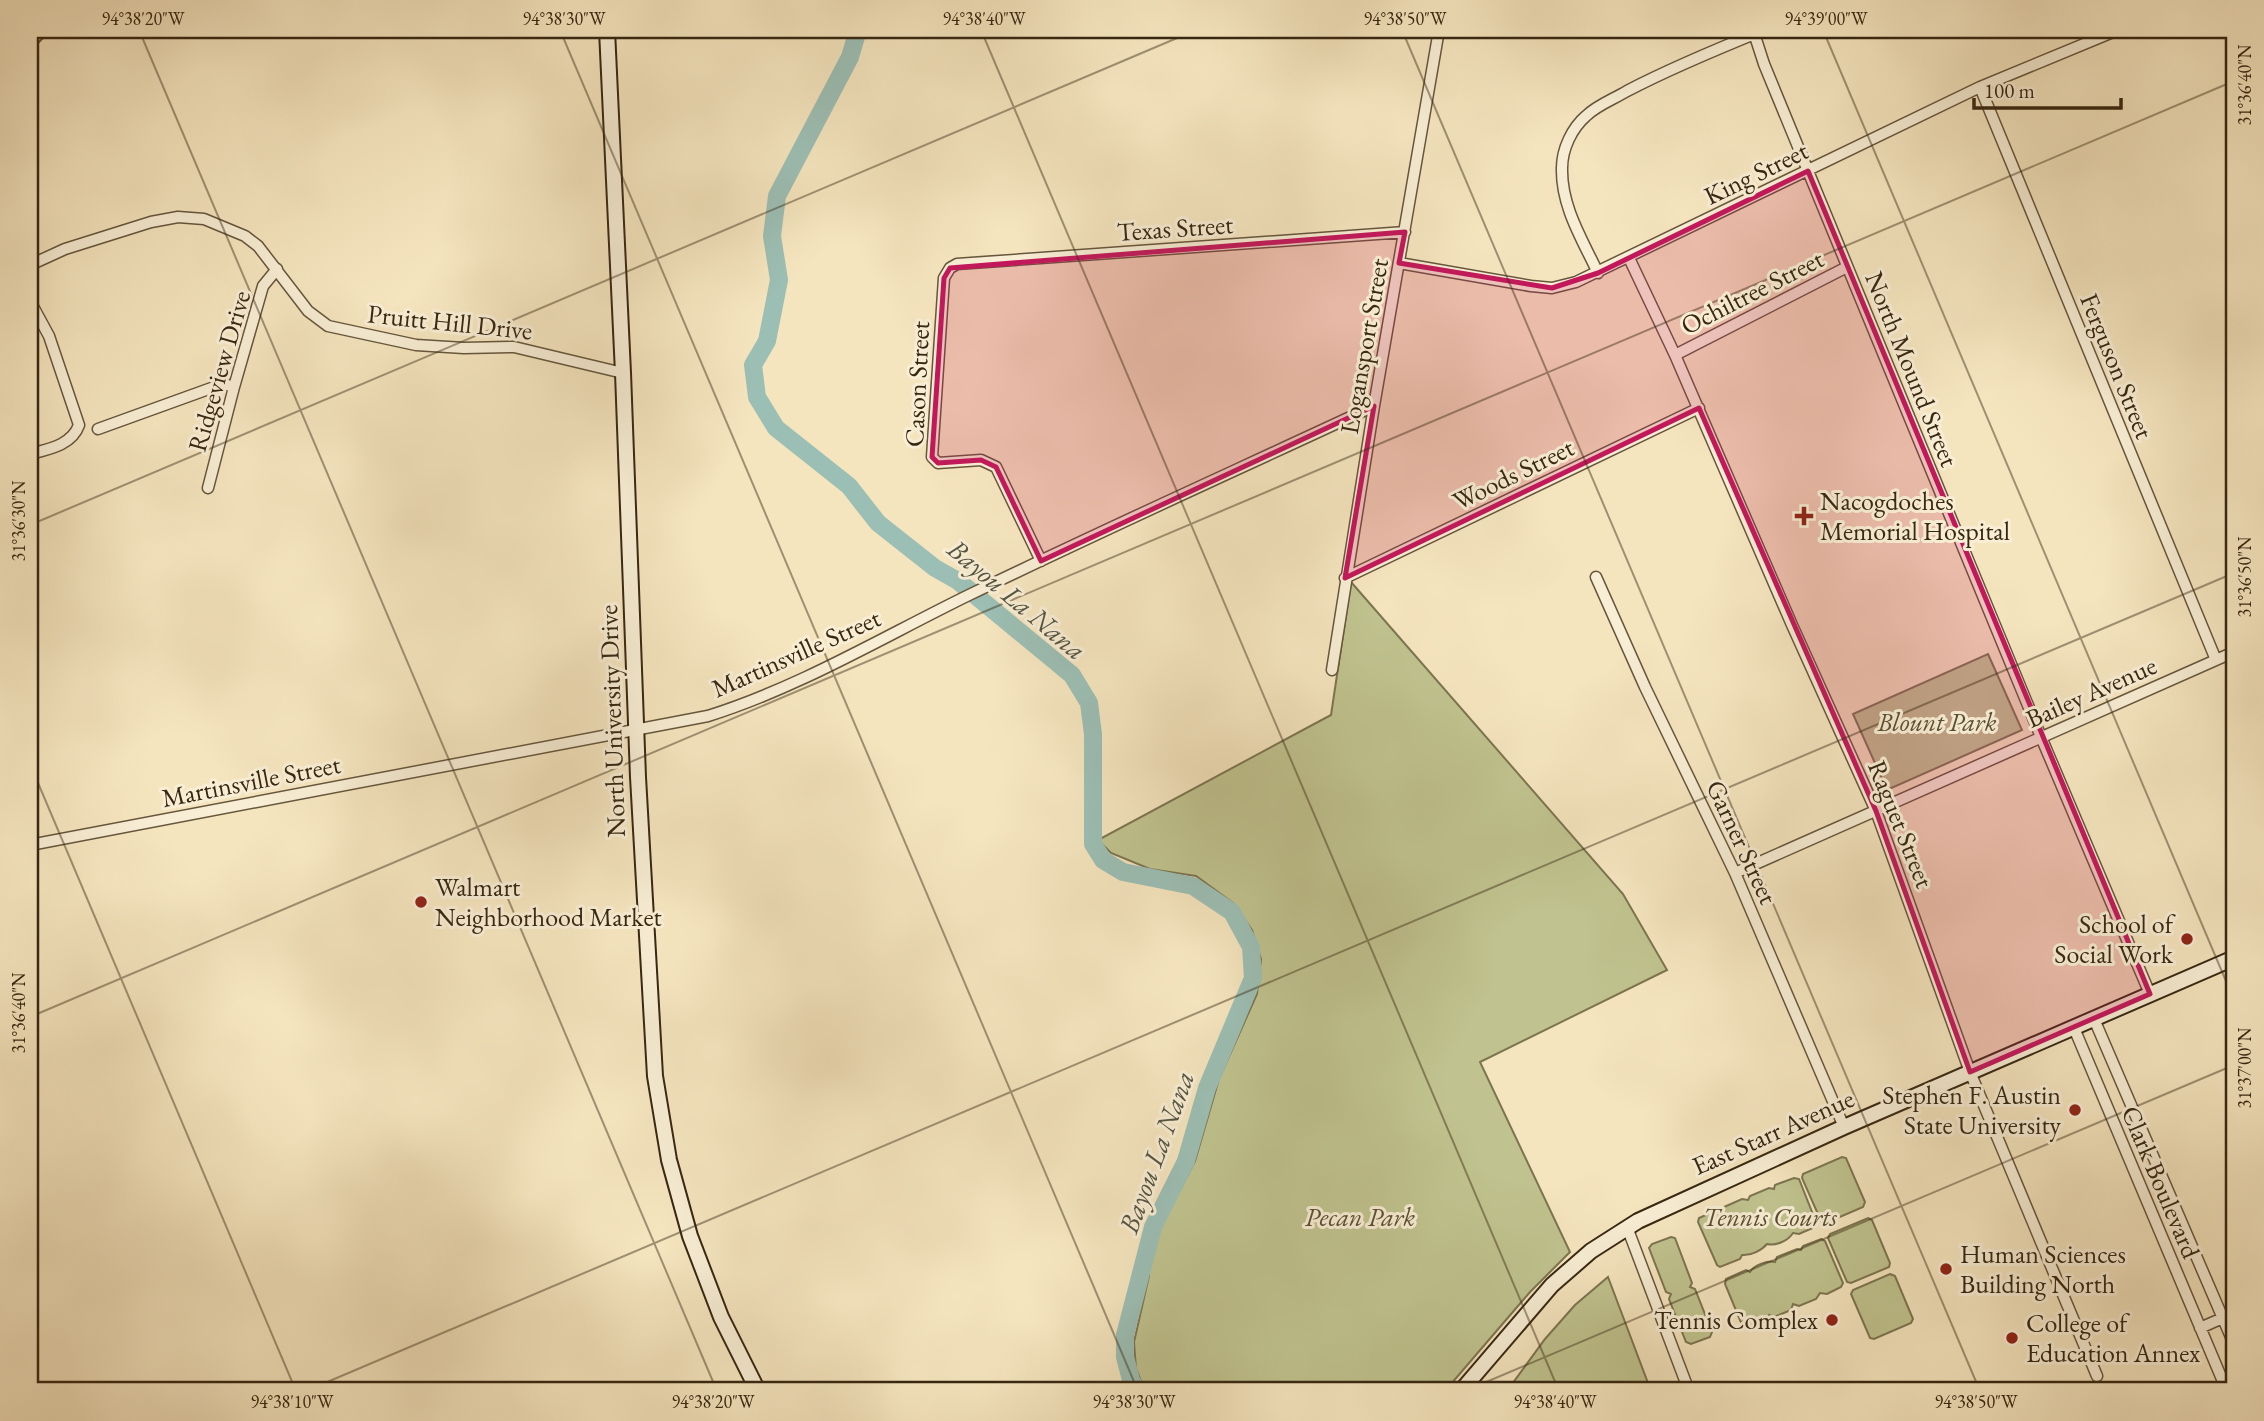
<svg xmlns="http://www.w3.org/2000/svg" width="2264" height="1421" font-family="'EB Garamond',serif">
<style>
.green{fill:#c0c38f;stroke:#7c7550;stroke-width:2}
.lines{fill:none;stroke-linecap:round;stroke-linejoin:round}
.river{stroke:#9cbfb5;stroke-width:18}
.minor-casing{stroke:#66563c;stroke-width:13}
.tertiary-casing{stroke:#66563c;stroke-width:16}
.secondary-casing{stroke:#372711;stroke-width:18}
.minor{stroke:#f8eed5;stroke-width:10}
.tertiary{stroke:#f8eed5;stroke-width:12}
.secondary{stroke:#f8eed5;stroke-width:14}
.marked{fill:#c2185b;fill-opacity:0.2;stroke:#c2185b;stroke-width:5;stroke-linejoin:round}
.ticks{fill:none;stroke:#372711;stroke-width:2;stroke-opacity:0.45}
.poi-dot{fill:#8f2418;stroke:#f8eed5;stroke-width:2.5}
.labels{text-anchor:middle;stroke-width:6;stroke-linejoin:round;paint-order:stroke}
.street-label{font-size:26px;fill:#372711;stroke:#f8eed5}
.poi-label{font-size:26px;fill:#372711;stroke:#f8eed5;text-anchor:start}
.park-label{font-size:26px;font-style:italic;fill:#594e30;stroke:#f8eed5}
.water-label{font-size:28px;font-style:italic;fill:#555542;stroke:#f8eed5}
.neatline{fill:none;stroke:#372711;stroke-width:2.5}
.ticks-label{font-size:18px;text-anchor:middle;fill:#372711}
</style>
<rect width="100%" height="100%" fill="#f5e5bf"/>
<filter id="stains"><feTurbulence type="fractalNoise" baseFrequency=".00286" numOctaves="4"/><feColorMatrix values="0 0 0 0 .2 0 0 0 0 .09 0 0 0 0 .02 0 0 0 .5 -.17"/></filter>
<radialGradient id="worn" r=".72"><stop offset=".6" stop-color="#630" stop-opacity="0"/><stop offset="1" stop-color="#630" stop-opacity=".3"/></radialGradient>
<path class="green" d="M 1351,582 L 1623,894 L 1667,970 L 1480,1062 L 1570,1252 L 1530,1292 L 1445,1391 L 1145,1391 L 1136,1369 L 1134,1342 L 1149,1276 L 1149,1256 L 1161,1226 L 1195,1161 L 1219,1079 L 1257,994 L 1261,959 L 1252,930 L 1233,903 L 1196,876 L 1150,869 L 1111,853 L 1098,840 L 1331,715 Z
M 1988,654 L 2022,730 L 1887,790 L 1853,714 Z
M 1842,1157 L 1846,1158 L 1865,1202 L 1863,1207 L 1826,1223 L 1821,1221 L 1802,1178 L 1803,1174 Z
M 1794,1178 L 1799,1179 L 1816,1222 L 1815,1227 L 1799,1234 L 1793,1233 C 1788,1241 1776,1246 1767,1244 C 1762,1250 1751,1256 1742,1255 L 1740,1259 L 1720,1267 L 1717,1265 L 1698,1222 L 1699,1218 L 1719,1209 L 1723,1211 L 1724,1207 L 1742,1199 L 1748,1200 L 1750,1196 L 1769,1188 L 1774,1189 L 1775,1185 Z
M 1868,1218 L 1872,1220 L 1890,1263 L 1889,1267 L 1851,1283 L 1847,1282 L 1828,1238 L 1830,1234 Z
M 1671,1237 L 1675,1238 L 1692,1283 L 1690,1287 L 1695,1289 L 1712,1332 L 1710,1337 L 1691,1344 L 1686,1342 L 1669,1299 L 1671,1294 L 1666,1292 L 1649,1248 L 1652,1244 Z
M 1821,1239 L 1825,1241 L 1843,1283 L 1841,1287 L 1827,1294 L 1820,1293 L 1816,1299 L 1799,1306 L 1793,1304 L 1791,1310 L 1774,1317 L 1769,1315 L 1766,1320 L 1748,1327 L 1742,1325 L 1725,1284 L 1726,1279 L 1746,1270 L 1750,1272 C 1754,1265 1768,1260 1775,1262 L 1777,1257 L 1797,1249 L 1801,1250 L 1803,1246 Z
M 1890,1274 L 1895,1276 L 1913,1319 L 1911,1323 L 1874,1339 L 1870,1338 L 1851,1294 L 1853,1290 Z
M 1608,1277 L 1651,1391 L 1507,1391 L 1545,1339 L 1575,1305 Z"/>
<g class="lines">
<path class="river" d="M 858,30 L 850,57 L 777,196 L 772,236 L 779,280 L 767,341 L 753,365 L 757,397 L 776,428 L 849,486 L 878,523 L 935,568 L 958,581 L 1072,675 L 1089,703 L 1093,734 L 1093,844 L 1103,860 L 1123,872 L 1193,886 L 1232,912 L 1251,947 L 1253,978 L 1207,1088 L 1186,1161 L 1153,1227 L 1125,1335 L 1125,1357 L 1131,1380 L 1137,1391"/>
<defs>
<path id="minor" d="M 1753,30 L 1764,64 L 2041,737 L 2150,994
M 1980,87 L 2216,660
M 1629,258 L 1675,355 L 1792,625 L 1876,811 L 1970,1072 L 2097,1376
M 1399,263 L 1531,286 L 1552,288 L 1576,282 L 1980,87 L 2118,30
M 30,265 L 65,249 L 151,222 L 178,217 L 204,219 L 245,236 L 258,246 L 308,311 L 328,326 L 416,345 L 464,348 L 514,347 L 623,373
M 1598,273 C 1582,239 1561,206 1562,168 C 1562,149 1572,128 1586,116 C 1597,105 1614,99 1627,91 C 1671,68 1717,49 1764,30
M 30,301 L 49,336 L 79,425 C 72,445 49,449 30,454
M 1675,355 L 1847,267
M 98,429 L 217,386 L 224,384 L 234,387
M 208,488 L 234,387 L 263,286 L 277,269
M 1041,561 L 996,467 L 981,460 L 938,463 L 932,457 L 944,278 L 950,268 L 957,264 L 1405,232
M 1596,577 L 1645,687 L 1735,873 L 1844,1127
M 1345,578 L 1699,408
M 1332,670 L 1374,406 L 1439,30
M 30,845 L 708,716 C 800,687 883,637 969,595 C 1103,530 1239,469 1374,406
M 1735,873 L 2234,652
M 2094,1019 L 2234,1344
M 2074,1028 L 2227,1391
M 1627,1227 L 1689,1391
M 2200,1328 L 2234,1313"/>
<path id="tertiary" d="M 30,41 L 41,30"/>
<path id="secondary" d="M 607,30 L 623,373 L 638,777 L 655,1076 L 669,1160 L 690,1236 L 721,1317 L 758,1391
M 1461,1391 L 1552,1285 L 1591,1251 L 1638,1221 L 1844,1127 L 2234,958"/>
</defs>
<use href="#minor" class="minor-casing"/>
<use href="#tertiary" class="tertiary-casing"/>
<use href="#secondary" class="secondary-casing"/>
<use href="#minor" class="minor"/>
<use href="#tertiary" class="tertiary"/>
<use href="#secondary" class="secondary"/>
</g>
<path class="marked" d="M 1808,171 L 2150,994 L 1970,1072 L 1876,811 L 1699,408 L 1345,578 L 1374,406 L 1041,561 L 996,467 L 981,460 L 938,463 L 932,457 L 944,278 L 950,268 L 1405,232 L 1399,263 L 1552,288 L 1598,273 Z"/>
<path class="ticks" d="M 139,30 L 717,1391M 560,30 L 1138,1391M 981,30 L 1559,1391M 1402,30 L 1980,1391M 1823,30 L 2234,1000M 30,33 L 37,30M 30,525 L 1196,30M 30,764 L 296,1391M 30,1017 L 2234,81M 306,1391 L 2234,573M 1465,1391 L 2234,1065"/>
<g class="poi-dot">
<path d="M1800.5 505.5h7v7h7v7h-7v7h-7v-7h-7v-7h7z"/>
<circle cx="421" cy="902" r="7"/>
<circle cx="2187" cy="939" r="7"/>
<circle cx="2075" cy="1110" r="7"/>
<circle cx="1946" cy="1269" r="7"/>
<circle cx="1832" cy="1320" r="7"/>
<circle cx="2012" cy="1338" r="7"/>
</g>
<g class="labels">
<g class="street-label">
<text transform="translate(1756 173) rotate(-26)" y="9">King Street</text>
<text transform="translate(1175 228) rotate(-4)" y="9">Texas Street</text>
<text transform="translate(1752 292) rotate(-27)" y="9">Ochiltree Street</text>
<text transform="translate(450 322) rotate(6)" y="9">Pruitt Hill Drive</text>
<text transform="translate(1364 346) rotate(-80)" y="9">Logansport Street</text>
<text transform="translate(2117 366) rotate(68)" y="9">Ferguson Street</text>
<text transform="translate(1912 369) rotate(68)" y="9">North Mound Street</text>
<text transform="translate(219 371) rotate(-74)" y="9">Ridgeview Drive</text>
<text transform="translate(917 384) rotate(-87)" y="9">Cason Street</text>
<text transform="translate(1513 474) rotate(-26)" y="9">Woods Street</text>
<text transform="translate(796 653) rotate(-24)" y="9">Martinsville Street</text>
<text transform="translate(2091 692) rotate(-24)" y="9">Bailey Avenue</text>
<text transform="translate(612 721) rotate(-92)" y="9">North University Drive</text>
<text transform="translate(251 781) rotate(-11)" y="9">Martinsville Street</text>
<text transform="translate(1901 824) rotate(68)" y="9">Raguet Street</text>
<text transform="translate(1742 842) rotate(65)" y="9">Garner Street</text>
<text transform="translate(1773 1132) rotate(-24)" y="9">East Starr Avenue</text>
<text transform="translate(2161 1182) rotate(67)" y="9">Clark Boulevard</text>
</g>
<g class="poi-label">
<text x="1820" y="510">Nacogdoches<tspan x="1820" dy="30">Memorial Hospital</tspan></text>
<text x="435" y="896">Walmart<tspan x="435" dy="30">Neighborhood Market</tspan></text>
<text x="2173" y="933" text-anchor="end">School of<tspan x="2173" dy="30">Social Work</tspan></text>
<text x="2061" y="1104" text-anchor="end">Stephen F. Austin<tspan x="2061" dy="30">State University</tspan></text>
<text x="1960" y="1263">Human Sciences<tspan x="1960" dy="30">Building North</tspan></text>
<text x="1818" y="1329" text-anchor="end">Tennis Complex</text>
<text x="2026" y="1332">College of<tspan x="2026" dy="30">Education Annex</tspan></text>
</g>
<g class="park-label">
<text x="1937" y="731">Blount Park</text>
<text x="1360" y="1226">Pecan Park</text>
<text x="1770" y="1226">Tennis Courts</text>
</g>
<g class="water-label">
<text transform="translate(1017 599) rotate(40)" y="10">Bayou La Nana</text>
<text transform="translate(1156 1152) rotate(-70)" y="10">Bayou La Nana</text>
</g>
</g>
<rect width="2264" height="1421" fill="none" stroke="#f5e5bf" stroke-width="77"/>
<path d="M1974 98v10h147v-10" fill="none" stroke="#372711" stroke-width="3.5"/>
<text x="1984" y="98" font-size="21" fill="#372711" stroke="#f8eed5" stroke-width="5" paint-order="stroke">100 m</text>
<rect x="38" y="38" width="2188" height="1344" class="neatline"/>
<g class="ticks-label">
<text x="143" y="25">94°38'20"W</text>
<text x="564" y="25">94°38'30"W</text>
<text x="984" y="25">94°38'40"W</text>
<text x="1405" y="25">94°38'50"W</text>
<text x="1826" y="25">94°39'00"W</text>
<text transform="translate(2245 85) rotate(-90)" y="6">31°36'40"N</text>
<text transform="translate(19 521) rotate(-90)" y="6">31°36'30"N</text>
<text transform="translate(2245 577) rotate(-90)" y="6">31°36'50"N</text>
<text transform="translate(19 1013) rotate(-90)" y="6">31°36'40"N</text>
<text transform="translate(2245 1068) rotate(-90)" y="6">31°37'00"N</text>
<text x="292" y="1408">94°38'10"W</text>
<text x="713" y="1408">94°38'20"W</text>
<text x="1134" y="1408">94°38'30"W</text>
<text x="1555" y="1408">94°38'40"W</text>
<text x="1976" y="1408">94°38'50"W</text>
</g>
<rect width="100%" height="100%" filter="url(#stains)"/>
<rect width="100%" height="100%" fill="url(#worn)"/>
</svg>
